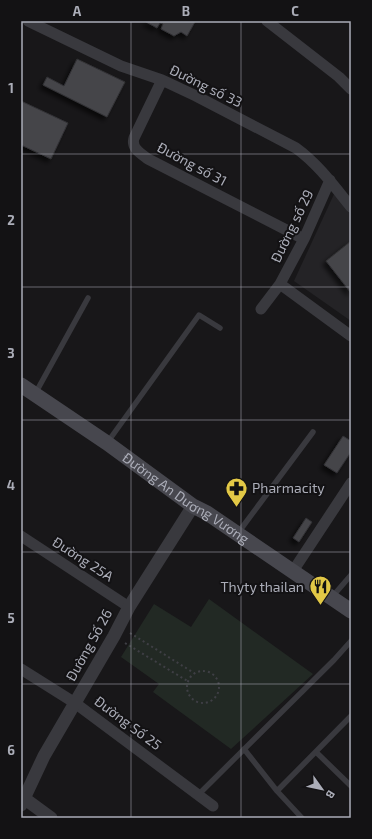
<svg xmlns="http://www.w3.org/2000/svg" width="372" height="839" font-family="'Exo 2',sans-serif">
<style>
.built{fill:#242326}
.green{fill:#222924}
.building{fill:#454449;stroke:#323235;filter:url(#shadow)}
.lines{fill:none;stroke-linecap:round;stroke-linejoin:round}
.path{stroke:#3f3f45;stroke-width:2;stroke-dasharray:2 3;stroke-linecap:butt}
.service{stroke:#39393e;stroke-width:5.5}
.minor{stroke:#39393e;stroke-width:11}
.tertiary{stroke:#39393e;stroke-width:13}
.secondary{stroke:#47474e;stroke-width:15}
.grid{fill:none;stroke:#abadb8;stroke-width:1;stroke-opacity:0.55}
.labels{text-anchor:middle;stroke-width:4;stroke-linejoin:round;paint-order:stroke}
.street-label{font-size:14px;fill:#abadb8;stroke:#131214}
.poi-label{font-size:14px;fill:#abadb8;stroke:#131214;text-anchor:start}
.neatline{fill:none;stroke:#abadb8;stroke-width:1.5}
.grid-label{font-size:13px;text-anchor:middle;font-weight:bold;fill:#abadb8}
</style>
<defs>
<filter id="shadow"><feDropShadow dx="-3.5" dy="3.5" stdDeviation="2" flood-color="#0009"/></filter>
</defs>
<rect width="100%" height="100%" fill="#181719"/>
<path class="built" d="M 335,192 L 351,213 L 351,321 L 294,281 Z"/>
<path class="green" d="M 209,599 L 313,674 L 231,749 L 153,692 L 159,684 L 121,657 L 154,604 L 191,627 Z"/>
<path class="building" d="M 146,21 L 193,21 L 195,22 L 187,36 L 181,32 L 174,36 L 161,29 L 163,24 L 160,23 L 157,28 L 146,22 Z
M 77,59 L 125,82 L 107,117 L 43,85 L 47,77 L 64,86 Z
M 21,101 L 68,123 L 51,159 L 21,145 Z
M 351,241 L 351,293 L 326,261 Z
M 343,436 L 351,441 L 351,452 L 337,473 L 324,465 Z
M 306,518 L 312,522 L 299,542 L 293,538 Z"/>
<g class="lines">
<path class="path" d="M 130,633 L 194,673
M 125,643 L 189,682
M187 687a16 16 0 1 1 32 0a16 16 0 1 1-32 0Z"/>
<path class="service" d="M 35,394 L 88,298
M 107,443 L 199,315 L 220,328
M 238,533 L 313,432
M 332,597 L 351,575
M 244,749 L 277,791 L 302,818
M 316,752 L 351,786
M 277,791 L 351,716
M 198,795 L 334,660 L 351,641"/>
<path class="minor" d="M 28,21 L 121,66 L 162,80 L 196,96 L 296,148 C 318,164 334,186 351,207
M 267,21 L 339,77 L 351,89
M 162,80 L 134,138 C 131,148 140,153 148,159 L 304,239
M 330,180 L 304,239 L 280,284 L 351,336
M 261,309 L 280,284
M 21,536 L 129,607
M 293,571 L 351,483
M 21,669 L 75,703 L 213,806"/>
<path class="tertiary" d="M 21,796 L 51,818
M 21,805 L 44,756 L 114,636 L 129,607 L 193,506"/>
<path class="secondary" id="s1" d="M 21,385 L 107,443 L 193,506 L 207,513 L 351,611"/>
</g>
<path class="grid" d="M 131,21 L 131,818M 241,21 L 241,818M 21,154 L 351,154M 21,287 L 351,287M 21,420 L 351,420M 21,552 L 351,552M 21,684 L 351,684"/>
<defs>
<symbol id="pharmacy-pin" viewBox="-11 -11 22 30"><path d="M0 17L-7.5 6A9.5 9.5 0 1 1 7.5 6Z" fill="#e2c846" stroke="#131214"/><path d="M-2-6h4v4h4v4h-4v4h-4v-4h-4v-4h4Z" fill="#111"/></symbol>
<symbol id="restaurant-pin" viewBox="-11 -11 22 30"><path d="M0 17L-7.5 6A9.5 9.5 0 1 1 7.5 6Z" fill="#e2c846" stroke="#131214"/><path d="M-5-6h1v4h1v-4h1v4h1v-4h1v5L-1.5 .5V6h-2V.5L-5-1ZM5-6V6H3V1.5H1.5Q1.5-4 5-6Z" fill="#111"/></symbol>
</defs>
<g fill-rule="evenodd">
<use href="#pharmacy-pin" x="224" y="476" width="25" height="34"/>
<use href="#restaurant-pin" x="308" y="574" width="25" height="34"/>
</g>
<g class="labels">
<g class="street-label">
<text transform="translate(206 86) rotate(26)" y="5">Đường số 33</text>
<text transform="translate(192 164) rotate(28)" y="5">Đường số 31</text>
<text transform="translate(292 226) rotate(-64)" y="5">Đường số 29</text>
<text dy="5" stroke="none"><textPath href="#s1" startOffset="200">Đường An Dương Vương</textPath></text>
<text transform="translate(83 559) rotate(33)" y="5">Đường 25A</text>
<text transform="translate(89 645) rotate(-61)" y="5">Đường Số 26</text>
<text transform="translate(128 723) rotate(37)" y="5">Đường Số 25</text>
</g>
<g class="poi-label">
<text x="252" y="493">Pharmacity</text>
<text x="304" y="592" text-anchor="end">Thyty thailan</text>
</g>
</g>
<rect width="372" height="839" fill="none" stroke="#131214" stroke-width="44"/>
<g transform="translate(322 789) rotate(123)" stroke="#131214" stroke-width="3" paint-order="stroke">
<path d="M0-3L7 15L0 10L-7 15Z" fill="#abadb8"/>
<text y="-6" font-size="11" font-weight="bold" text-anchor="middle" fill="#abadb8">B</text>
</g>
<rect x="22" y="22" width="328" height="795" class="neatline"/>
<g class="grid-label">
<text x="77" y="16">A</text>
<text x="186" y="16">B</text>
<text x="295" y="16">C</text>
<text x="11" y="93">1</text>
<text x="11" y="225">2</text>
<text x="11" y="358">3</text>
<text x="11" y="490">4</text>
<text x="11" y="623">5</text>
<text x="11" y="755">6</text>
</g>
</svg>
